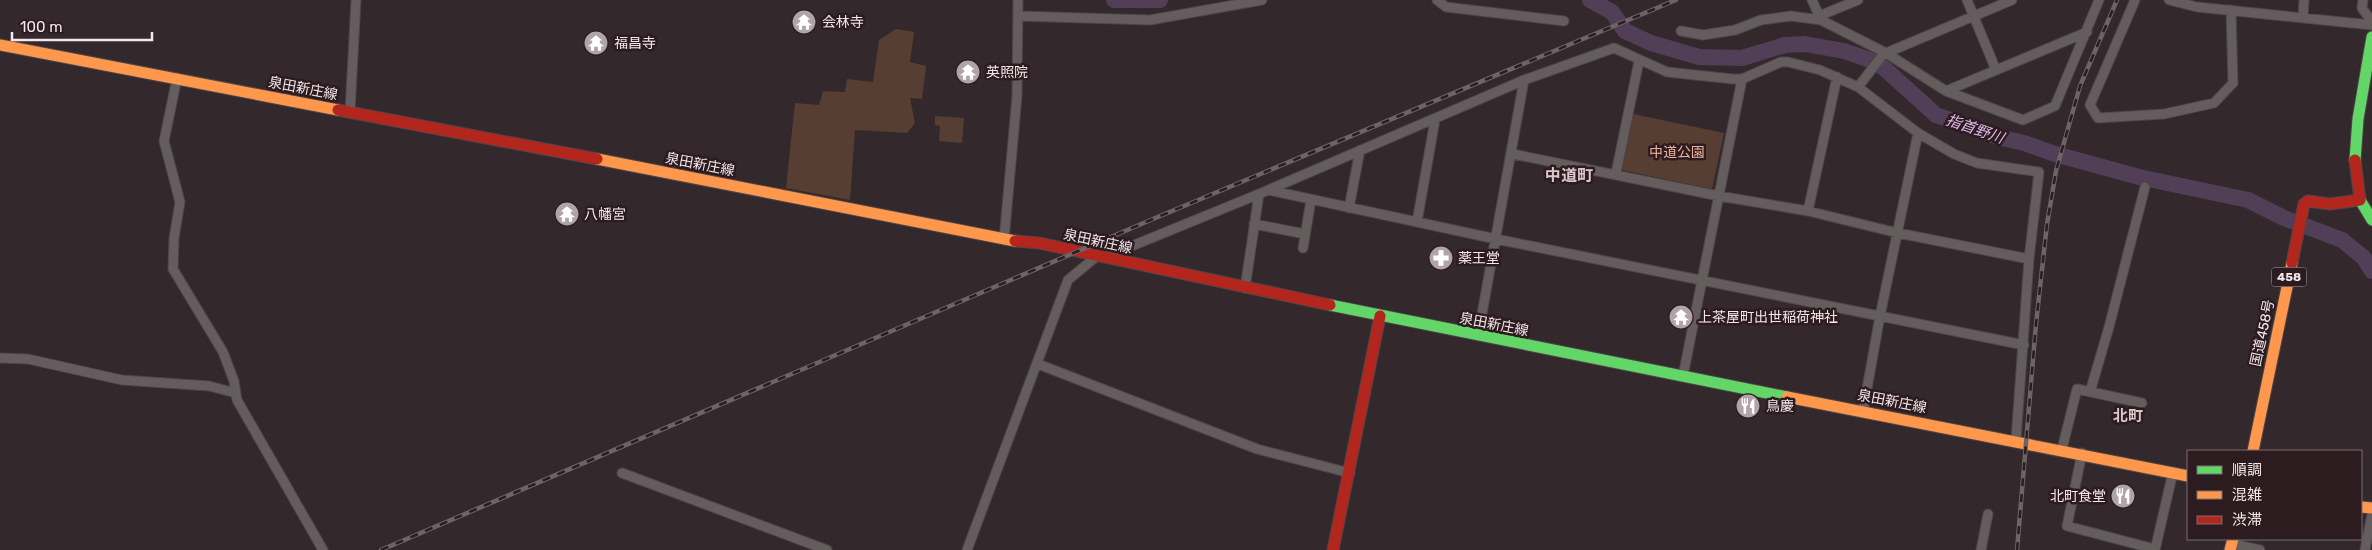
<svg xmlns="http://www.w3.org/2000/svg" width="2372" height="550" font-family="Rubik,'Noto Sans JP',sans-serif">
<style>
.green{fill:#573e33}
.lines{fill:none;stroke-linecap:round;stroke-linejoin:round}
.river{stroke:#503f57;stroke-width:16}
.street-casing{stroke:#4d4548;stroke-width:11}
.fast-casing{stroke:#4d4548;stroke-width:13}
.slow-casing{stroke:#4d4548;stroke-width:13}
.jam-casing{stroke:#4d4548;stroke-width:13}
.street{stroke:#645c5d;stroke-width:9}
.fast{stroke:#63d668;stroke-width:11}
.slow{stroke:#ff974d;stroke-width:11}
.jam{stroke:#b3261e;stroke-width:11}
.rail-casing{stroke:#6c6568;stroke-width:4.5}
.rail{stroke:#2c1c20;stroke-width:2.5;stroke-dasharray:8;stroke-linecap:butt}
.labels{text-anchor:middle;stroke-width:5;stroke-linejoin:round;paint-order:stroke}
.shield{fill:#2c1c20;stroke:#b7aaad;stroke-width:1}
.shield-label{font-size:12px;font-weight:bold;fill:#f3e7ea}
.poi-label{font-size:14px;fill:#f3e7ea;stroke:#2c1c20;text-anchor:start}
.street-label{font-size:14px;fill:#f3e7ea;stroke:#2c1c20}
.park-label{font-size:14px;fill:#f0b59a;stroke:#2c1c20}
.water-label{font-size:15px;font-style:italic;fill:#ddb9eb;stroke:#2c1c20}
.neighbourhood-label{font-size:15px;font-weight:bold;fill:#ddc6cc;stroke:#2c1c20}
.quarter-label{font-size:16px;font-weight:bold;fill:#ddc6cc;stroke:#2c1c20}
</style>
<rect width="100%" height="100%" fill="#33292c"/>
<path class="green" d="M 896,29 L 914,32 L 910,62 L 926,66 L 922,99 L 910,98 L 915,123 L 907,133 L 855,130 L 850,200 L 786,188 L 795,103 L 819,105 L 823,91 L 845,92 L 847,79 L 873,82 L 879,40 Z
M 1633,114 L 1724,133 L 1712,189 L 1622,170 Z
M 935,116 L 964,118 L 962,143 L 939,141 L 940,126 L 935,125 Z"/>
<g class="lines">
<path class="river" d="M 1114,0 L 1160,0
M 1590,0 L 1612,12 L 1625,31 L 1651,43 L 1699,57 L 1742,58 L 1785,45 L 1805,44 L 1844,51 L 1870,60 L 1884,68 L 1936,115 L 1998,137 L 2024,143 L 2055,154 L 2139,177 L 2248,200 L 2284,218 L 2342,240 L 2364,258 L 2372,271"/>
<defs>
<path id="street" d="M 1437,0 L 1446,7 L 1564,21
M 1812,0 L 1821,20
M 1967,0 L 1996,70
M 2135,0 L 2090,105 L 2098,118 L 2164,114 L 2214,103 L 2233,83 L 2231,10
M 2169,0 L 2197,7 L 2372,25
M 2363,0 L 2362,8 L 2372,22
M 1019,16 L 1150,20 L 1262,0
M 1819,16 L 1858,0
M 2303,17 L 2304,0
M 1681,31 L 1703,35 L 1735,30 L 1761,20 L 1791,16 L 1821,20 L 1886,53 L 1946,91 L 2023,120 L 2055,106 L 2099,0
M 1886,53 L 2012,0
M 177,78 L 164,141 L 180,202 L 174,238 L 173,269 L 223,352 L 234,381 L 237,400 L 323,550
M 1858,87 L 1885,52
M 1946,91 L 2087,32
M 350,112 L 356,0
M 1513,154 L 1719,196 L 1808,211 L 1898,233 L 2029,259
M 1616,173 L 1639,61
M 1268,190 L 1496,239 L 2024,345
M 1349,208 L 1360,150
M 1808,211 L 1837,77
M 1417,222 L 1435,120
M 1254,224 L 1305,234
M 1004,240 L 1017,96 L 1018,0
M 1303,248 L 1311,200
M 1105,257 L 1259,194 L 1524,80 L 1614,48 L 1667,72 L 1733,79 L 1742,79 L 1781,62 L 1788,62 L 1820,70 L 1858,87 L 1918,133 L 1954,154 L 1977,163 L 2039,172 L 2029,259 L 2016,440
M 1245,288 L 1259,194
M 1478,336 L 1524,80
M 0,358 L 28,359 L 122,380 L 209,386 L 236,393
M 1038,364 L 1257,449 L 1350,473
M 1683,376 L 1742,79
M 2090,392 L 2109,327 L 2145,187
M 1863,411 L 1880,316 L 1918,133
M 2062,449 L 2077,389 L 2142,403
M 2082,453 L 2067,526 L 2155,549
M 622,473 L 827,550
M 2232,544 L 2260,550
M 967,550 L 1068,280 L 1097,256
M 1981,550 L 1988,514
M 2155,550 L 2173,472
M 2365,550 L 2372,514"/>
<path id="fast" d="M 2355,160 L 2358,119 L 2372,37
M 2360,200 L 2372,220
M 1330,305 L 1787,397"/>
<path id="slow" d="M 0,45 L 338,110
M 597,159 L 1015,241
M 1787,397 L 2188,476
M 2253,451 L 2292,263
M 2361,507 L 2372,508
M 2230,550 L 2233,539"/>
<path id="jam" d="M 338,110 L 597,159
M 1015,241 L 1039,243 L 1330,305
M 2292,263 L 2304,204 L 2308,201 L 2330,204 L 2360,200 L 2355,160
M 1333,550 L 1380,316"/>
</defs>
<use href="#street" class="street-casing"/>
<use href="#fast" class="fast-casing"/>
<use href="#slow" class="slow-casing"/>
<use href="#jam" class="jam-casing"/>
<use href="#street" class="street"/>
<use href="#fast" class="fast"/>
<use href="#slow" class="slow"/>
<use href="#jam" class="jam"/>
<defs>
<path id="rail" d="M 381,550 L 1153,219 L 1676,0
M 2017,550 L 2036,324 L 2047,224 L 2056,171 L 2080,86 L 2117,0"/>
</defs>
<use href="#rail" class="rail-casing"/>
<use href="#rail" class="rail"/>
</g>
<defs>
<symbol id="temple-disc" viewBox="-11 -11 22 22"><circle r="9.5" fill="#b0a4a8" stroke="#2c1c20"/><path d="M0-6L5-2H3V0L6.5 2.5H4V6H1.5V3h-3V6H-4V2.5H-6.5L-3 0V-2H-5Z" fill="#fff"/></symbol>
<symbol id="pharmacy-disc" viewBox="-11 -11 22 22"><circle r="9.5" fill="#b0a4a8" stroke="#2c1c20"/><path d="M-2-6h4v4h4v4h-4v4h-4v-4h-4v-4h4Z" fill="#fff"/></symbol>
<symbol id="restaurant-disc" viewBox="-11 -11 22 22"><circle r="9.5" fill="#b0a4a8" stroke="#2c1c20"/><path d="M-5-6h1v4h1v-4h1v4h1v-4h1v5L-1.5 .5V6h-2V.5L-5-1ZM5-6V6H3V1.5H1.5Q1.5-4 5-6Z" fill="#fff"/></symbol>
</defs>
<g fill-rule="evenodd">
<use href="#temple-disc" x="790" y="8" width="28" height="28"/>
<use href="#temple-disc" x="582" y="29" width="28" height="28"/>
<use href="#temple-disc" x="954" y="58" width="28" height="28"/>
<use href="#temple-disc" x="553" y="200" width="28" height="28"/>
<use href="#pharmacy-disc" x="1427" y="244" width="28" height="28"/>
<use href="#temple-disc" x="1667" y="303" width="28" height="28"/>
<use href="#restaurant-disc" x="1734" y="392" width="28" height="28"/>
<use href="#restaurant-disc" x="2109" y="482" width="28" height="28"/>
</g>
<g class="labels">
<rect class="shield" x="2271.5" y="267.5" width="35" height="19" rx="4"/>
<g class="shield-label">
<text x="2289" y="281">458</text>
</g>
<g class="poi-label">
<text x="822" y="27">会林寺</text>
<text x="614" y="48">福昌寺</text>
<text x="986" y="77">英照院</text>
<text x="584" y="219">八幡宮</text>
<text x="1458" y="263">薬王堂</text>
<text x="1698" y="322">上茶屋町出世稲荷神社</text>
<text x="1766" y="411">鳥慶</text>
<text x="2106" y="501" text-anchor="end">北町食堂</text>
</g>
<g class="street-label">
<text transform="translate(303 88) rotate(11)" y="5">泉田新庄線</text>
<text transform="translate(700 164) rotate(11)" y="5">泉田新庄線</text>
<text transform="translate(1098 241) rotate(12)" y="5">泉田新庄線</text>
<text transform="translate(1494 324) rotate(11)" y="5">泉田新庄線</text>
<text transform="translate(2262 333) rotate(-78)" y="5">国道458号</text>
<text transform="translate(1892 401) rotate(11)" y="5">泉田新庄線</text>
</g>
<g class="park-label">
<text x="1677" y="157">中道公園</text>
</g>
<g class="water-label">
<text transform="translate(1975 129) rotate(19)" y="5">指首野川</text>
</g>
<g class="neighbourhood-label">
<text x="2128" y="421">北町</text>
</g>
<g class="quarter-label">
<text x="1569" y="181">中道町</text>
</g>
</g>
<rect x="2187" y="450" width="175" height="90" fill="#2c1c20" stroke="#7c6d71"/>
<rect x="2197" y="466" width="25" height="8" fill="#63d668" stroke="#7c6d71"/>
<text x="2232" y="475" font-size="15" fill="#f3e7ea">順調</text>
<rect x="2197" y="491" width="25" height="8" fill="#ff974d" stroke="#7c6d71"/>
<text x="2232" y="500" font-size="15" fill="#f3e7ea">混雑</text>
<rect x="2197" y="516" width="25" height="8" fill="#b3261e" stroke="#7c6d71"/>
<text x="2232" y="525" font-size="15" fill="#f3e7ea">渋滞</text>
<path d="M12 32v8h140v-8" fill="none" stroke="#f3e7ea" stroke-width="2.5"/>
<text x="20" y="32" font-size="15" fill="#f3e7ea" stroke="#2c1c20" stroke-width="4" paint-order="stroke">100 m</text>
</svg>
